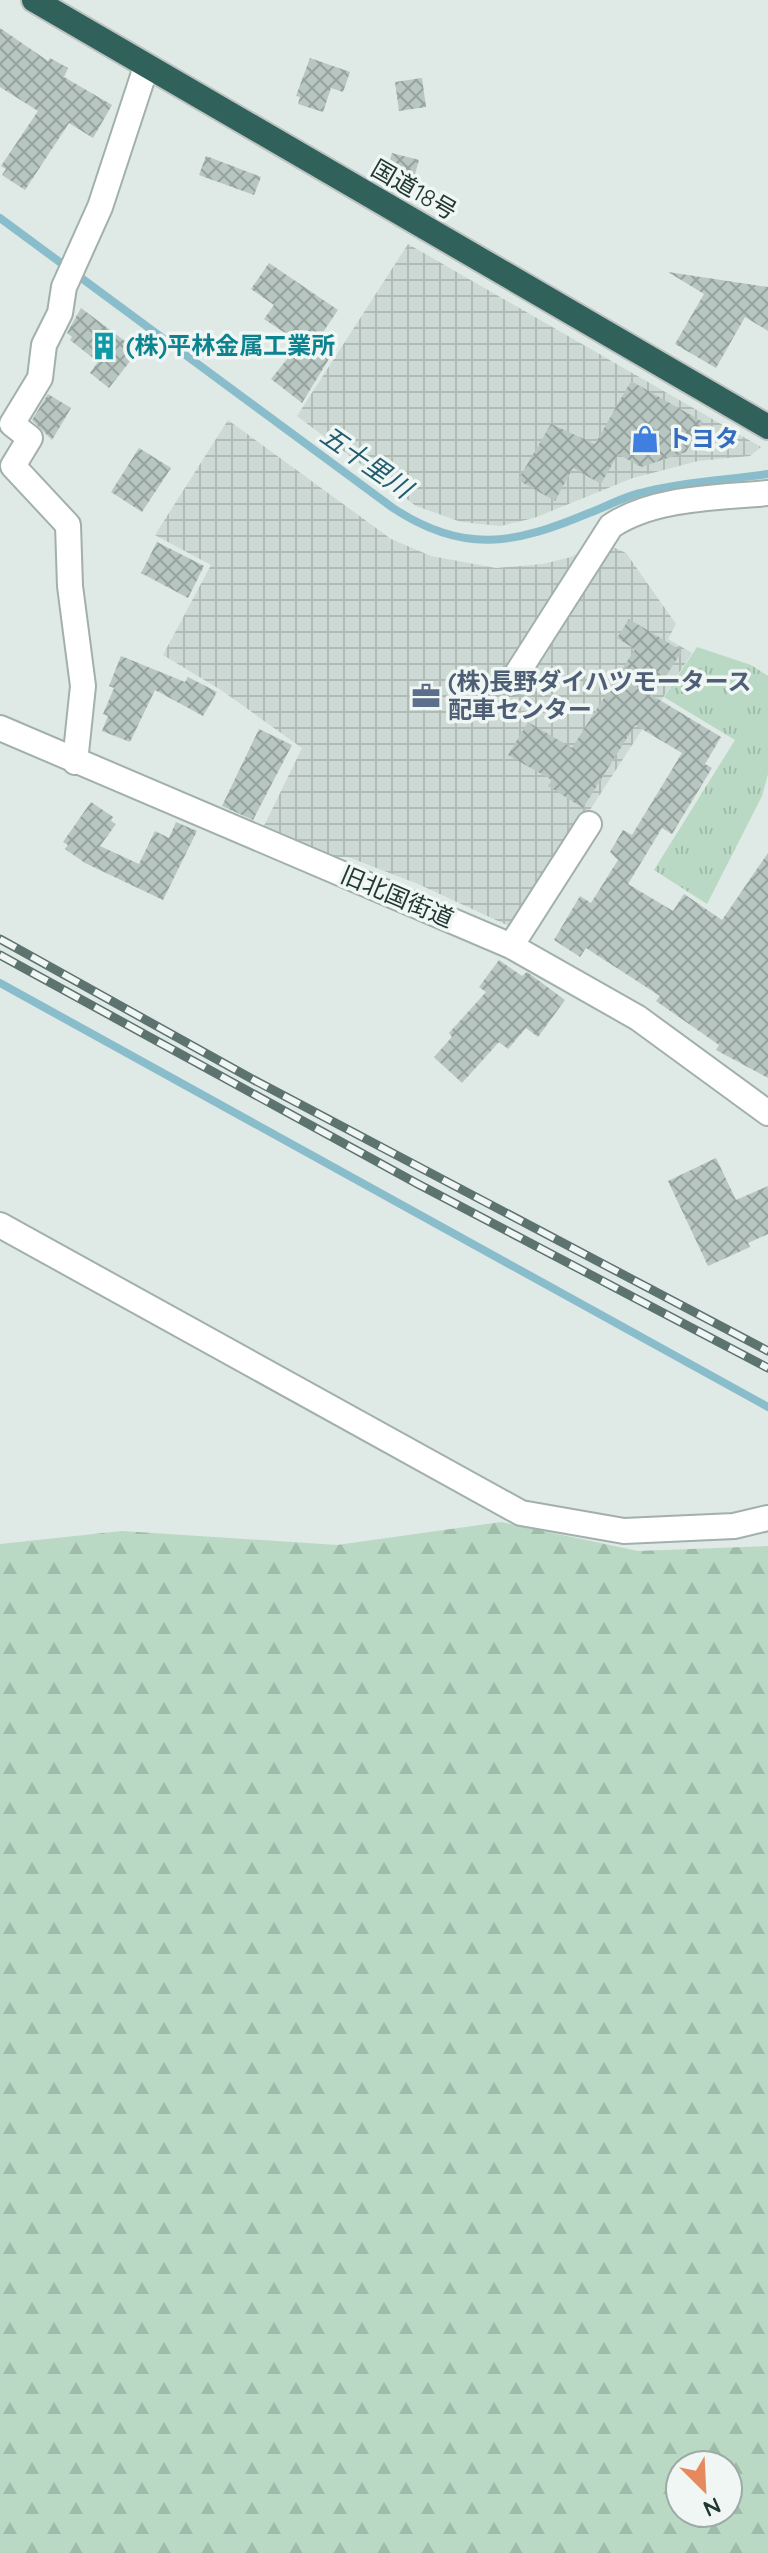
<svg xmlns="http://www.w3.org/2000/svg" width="768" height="2553" font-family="Quicksand,'Noto Sans JP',sans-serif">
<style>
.industrial{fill:url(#industrial-grid)}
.grass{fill:url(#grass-tufts)}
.forest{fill:url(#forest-firs);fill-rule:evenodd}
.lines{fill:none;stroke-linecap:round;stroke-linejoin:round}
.stream{stroke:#8abdcb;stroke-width:8}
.building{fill:url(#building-cross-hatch)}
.minor-casing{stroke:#a2b0ac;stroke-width:28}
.highway-casing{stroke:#bcc3c2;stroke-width:28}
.minor{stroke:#fff;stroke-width:24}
.highway{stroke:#30615a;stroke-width:24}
.rail-casing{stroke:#5c736f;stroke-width:9}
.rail{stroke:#eff6f3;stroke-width:6;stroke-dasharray:18;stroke-linecap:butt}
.labels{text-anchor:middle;stroke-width:7;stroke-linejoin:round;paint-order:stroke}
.street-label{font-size:24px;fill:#213833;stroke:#eff6f3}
.culture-label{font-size:24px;font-weight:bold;fill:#0d838f;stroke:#eff6f3;text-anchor:start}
.shop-label{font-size:24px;font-weight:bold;fill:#366cbe;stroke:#eff6f3;text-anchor:start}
.service-label{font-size:24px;font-weight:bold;fill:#4e5e75;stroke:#eff6f3;text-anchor:start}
.water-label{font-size:26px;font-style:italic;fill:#215d6e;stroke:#eff6f3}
</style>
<defs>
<pattern id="industrial-grid" width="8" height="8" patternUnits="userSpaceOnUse" patternTransform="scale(2)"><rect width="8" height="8" fill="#cdd9d4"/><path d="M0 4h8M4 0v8" fill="none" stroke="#b0bbb6"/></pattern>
<pattern id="grass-tufts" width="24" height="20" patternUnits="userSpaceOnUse" patternTransform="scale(2)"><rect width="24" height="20" fill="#b9d9c4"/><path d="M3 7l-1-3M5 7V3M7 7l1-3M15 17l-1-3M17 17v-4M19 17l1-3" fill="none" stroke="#9fbba9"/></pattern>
<pattern id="forest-firs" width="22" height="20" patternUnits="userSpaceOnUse" patternTransform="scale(2)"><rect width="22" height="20" fill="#b9d9c4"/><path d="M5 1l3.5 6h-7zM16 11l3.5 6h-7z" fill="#9fbba9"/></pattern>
<pattern id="building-cross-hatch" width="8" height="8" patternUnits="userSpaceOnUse" patternTransform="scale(2)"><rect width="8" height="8" fill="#b8c6c1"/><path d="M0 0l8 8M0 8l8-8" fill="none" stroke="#95a29d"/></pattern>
</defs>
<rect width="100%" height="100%" fill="#dfe9e5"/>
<path class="industrial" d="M 408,244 L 761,447 L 750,456 L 698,461 L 633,478 L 534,518 L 500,526 L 461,522 L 416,506 L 297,416 Z
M 228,420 L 391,539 L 431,556 L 496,568 L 543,564 L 571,557 L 600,541 L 626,553 L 676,624 L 668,639 L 692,653 L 513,928 L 418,884 L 348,857 L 329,857 L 263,828 L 302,748 L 221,690 L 163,655 L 211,565 L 155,535 Z"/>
<path class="grass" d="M 697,647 L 751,665 L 768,676 L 768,774 L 762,796 L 707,904 L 654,870 L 735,740 L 664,697 Z"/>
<path class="forest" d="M 501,1522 L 638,1551 L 768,1546 L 768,2553 L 0,2553 L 0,1544 L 122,1531 L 337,1545 ZM 680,2465 L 728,2465 L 728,2513 L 680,2513 Z"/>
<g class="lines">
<path class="stream" d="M 0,218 L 393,508 C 464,555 515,544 589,513 C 606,507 623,497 640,493 C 681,482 726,480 768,474
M 0,983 L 768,1407"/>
</g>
<path class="building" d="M 0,28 L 48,61 L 50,58 L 68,68 L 64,77 L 112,105 L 93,138 L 69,123 L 25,190 L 2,175 L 6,169 L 1,166 L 38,111 L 0,87 Z
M 310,58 L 350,72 L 343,92 L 331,88 L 323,112 L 298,104 L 300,97 L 296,96 Z
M 422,78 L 426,107 L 399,111 L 395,82 Z
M 392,153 L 419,160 L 412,185 L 385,177 Z
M 206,156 L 261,177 L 254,195 L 199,175 Z
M 269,263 L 338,310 L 321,335 L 335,349 L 302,403 L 271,379 L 300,343 L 264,319 L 274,305 L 251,289 Z
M 668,272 L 768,287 L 768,331 L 745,317 L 716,368 L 675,344 L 704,294 Z
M 81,308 L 138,351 L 109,388 L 90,373 L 98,362 L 70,340 L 72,337 L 67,333 Z
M 631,381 L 703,422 L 686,452 L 641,467 L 618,454 L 601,484 L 573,468 L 555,501 L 518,480 L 551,424 L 595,444 Z
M 48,394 L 71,408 L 52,440 L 32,420 Z
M 139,448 L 171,468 L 142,512 L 111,492 Z
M 157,542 L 204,566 L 188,598 L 141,573 Z
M 629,619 L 682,651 L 653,696 L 721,737 L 705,764 L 712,768 L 672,834 L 662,828 L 628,884 L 673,911 L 684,894 L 722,920 L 768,853 L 768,1078 L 716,1050 L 719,1045 L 656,1001 L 660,996 L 586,948 L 580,957 L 554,940 L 580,896 L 591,903 L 618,860 L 610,852 L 623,830 L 632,835 L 682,753 L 635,725 L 583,808 L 548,786 L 552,780 L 508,755 L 528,722 L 572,748 L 635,649 L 617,638 Z
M 121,656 L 185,682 L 188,677 L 217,692 L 203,716 L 155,690 L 130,742 L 102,731 L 108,716 L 103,714 L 114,688 L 109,686 Z
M 259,729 L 292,745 L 253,820 L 222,806 Z
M 91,802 L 113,817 L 111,821 L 116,824 L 100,846 L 139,864 L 155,831 L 169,838 L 176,822 L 197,831 L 163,900 L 85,863 L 65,849 L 68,845 L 63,842 Z
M 499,960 L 522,976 L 527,972 L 565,1000 L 538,1037 L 526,1028 L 508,1049 L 499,1042 L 462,1083 L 434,1057 L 452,1037 L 449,1033 L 486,992 L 479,987 Z
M 716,1158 L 736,1200 L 768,1186 L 768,1234 L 748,1243 L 750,1247 L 708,1266 L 668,1181 Z"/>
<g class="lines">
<defs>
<path id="minor" d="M 511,683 L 611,526 C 654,497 717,498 768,493
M 0,728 L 511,946 L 638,1018 L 768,1113
M 75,762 L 83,686 L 70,586 L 68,525 L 13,466 L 30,438 L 12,424 L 40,378 L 44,345 L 60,313 L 64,287 L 100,207 L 146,67
M 511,946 L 589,824
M 0,1225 L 521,1513 L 624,1531 L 734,1526 L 768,1518"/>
<path id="highway" d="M 34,0 L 768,427"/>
</defs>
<use href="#minor" class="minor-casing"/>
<use href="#highway" class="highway-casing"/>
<use href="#minor" class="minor"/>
<use href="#highway" class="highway"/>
<defs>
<path id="rail" d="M 0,939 L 254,1080 L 768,1351
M 0,955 L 416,1183 L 768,1368"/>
</defs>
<use href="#rail" class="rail-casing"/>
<use href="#rail" class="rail"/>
</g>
<defs>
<symbol id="building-bare" viewBox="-9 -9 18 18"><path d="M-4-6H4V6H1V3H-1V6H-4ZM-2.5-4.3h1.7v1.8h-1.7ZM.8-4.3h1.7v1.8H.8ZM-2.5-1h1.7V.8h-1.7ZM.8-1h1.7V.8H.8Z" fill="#0f9aa8" stroke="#eff6f3" stroke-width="2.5" paint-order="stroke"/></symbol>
<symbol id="shop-bare" viewBox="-9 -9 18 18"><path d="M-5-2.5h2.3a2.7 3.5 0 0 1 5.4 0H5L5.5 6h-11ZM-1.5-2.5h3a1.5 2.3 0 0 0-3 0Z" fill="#3f7fe0" stroke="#eff6f3" stroke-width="2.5" paint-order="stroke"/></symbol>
<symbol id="office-bare" viewBox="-9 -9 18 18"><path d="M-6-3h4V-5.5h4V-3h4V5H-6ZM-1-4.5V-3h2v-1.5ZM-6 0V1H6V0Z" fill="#5c6f8a" stroke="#eff6f3" stroke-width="2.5" paint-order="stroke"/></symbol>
</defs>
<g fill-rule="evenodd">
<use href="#building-bare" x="84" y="326" width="40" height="40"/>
<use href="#shop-bare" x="625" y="419" width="40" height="40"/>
<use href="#office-bare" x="406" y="676" width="40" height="40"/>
</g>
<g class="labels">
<g class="street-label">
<text transform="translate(414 190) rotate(30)" y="8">国道18号</text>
<text transform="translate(397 897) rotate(23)" y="8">旧北国街道</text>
</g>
<g class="culture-label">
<text x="126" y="354">(株)平林金属工業所</text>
</g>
<g class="shop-label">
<text x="667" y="447">トヨタ</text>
</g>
<g class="service-label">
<text x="448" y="690">(株)長野ダイハツモータース<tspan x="448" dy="28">配車センター</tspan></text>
</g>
<g class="water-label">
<text transform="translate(366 462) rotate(35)" y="9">五十里川</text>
</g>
</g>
<g transform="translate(704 2489) rotate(156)"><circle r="38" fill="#eff6f3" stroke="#9daaa6" stroke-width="2"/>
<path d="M0-6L14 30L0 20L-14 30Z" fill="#e7895f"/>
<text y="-12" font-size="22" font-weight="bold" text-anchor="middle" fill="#213833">N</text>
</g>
</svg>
